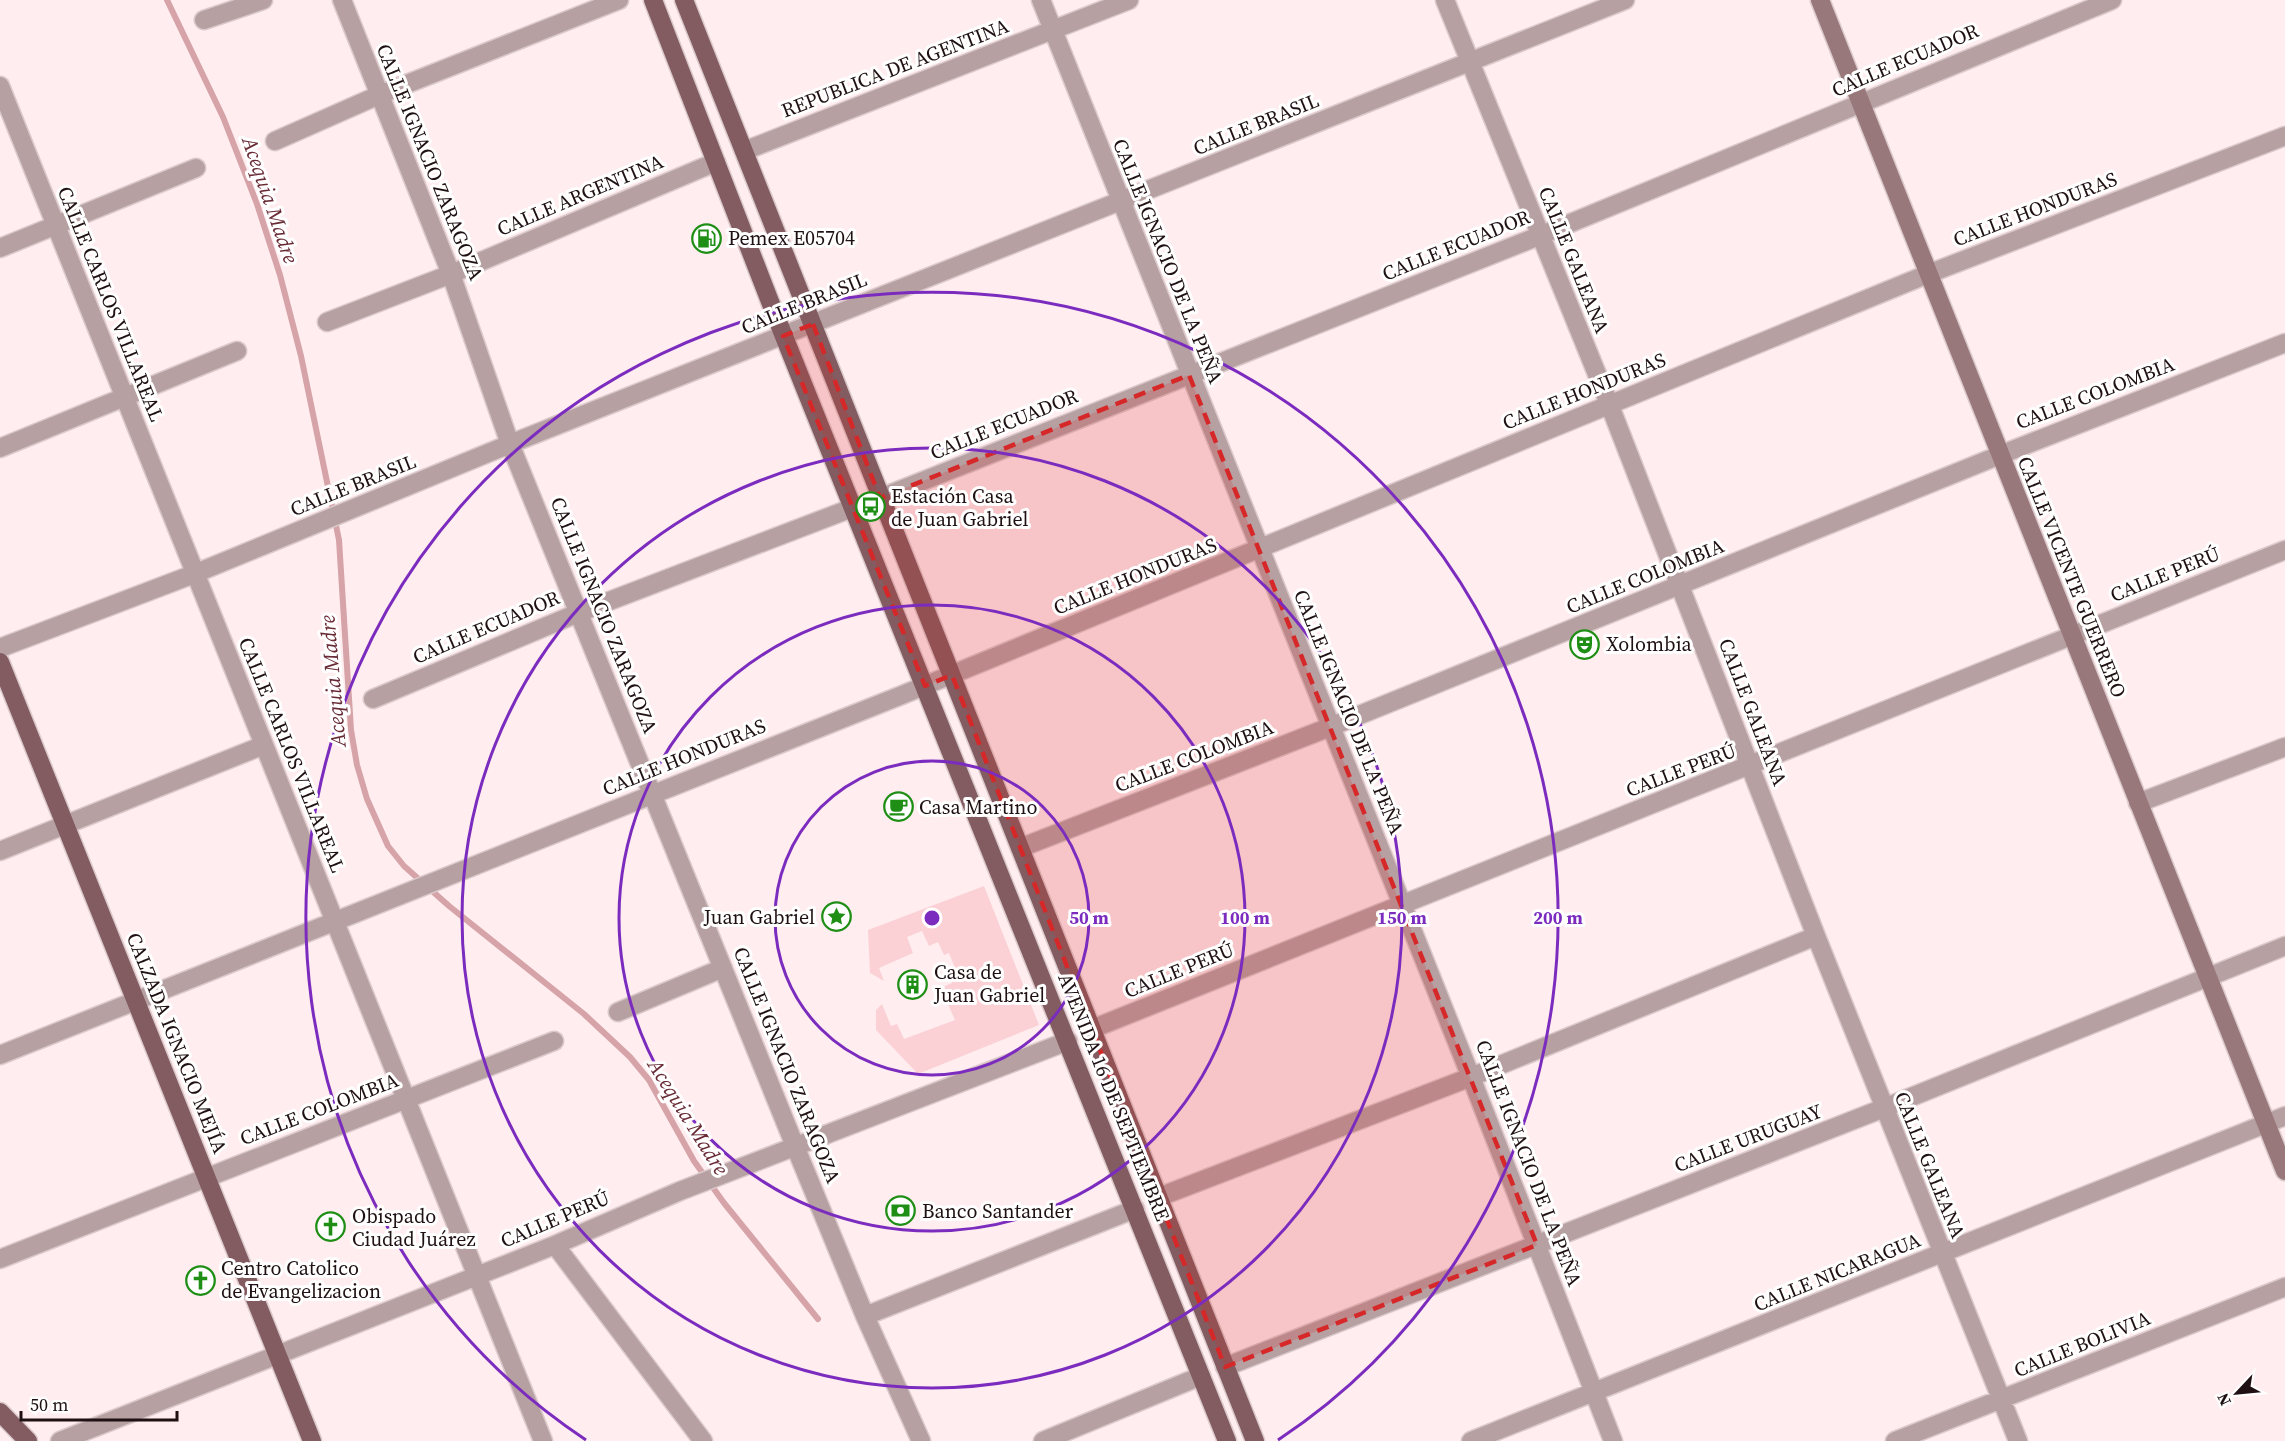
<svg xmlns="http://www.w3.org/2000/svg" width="2285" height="1441" font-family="'Source Serif 4',serif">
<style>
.green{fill:#fbd1d5}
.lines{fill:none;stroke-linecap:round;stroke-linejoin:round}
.stream{stroke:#d5a3a8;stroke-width:6}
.minor-casing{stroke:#dbcacc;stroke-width:21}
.secondary-casing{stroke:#dbcacc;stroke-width:21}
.primary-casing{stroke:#dbcacc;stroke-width:21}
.minor{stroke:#b7a0a2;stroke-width:18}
.secondary{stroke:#99787b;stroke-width:18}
.primary{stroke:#825c60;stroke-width:18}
.marked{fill:#d62828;fill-opacity:0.2;stroke:#d62828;stroke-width:4.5;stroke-dasharray:12 8;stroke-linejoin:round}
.ring{fill:none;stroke:#7b2cbf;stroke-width:3}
.labels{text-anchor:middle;stroke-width:6;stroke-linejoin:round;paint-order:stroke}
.street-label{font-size:20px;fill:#1f1113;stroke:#fff}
.poi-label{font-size:20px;fill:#1f1113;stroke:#fff;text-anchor:start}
.water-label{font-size:21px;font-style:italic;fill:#682a34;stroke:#fff}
.centre{fill:#7b2cbf;stroke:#fff;stroke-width:3}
.ring-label{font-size:18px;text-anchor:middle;font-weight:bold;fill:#7b2cbf;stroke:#fff;stroke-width:6;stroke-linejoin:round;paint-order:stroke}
</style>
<rect width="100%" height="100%" fill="#ffedef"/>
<path class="green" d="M 984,886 L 1039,1025 L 918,1074 L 876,1030 L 876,1010 L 882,1004 L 891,1026 L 897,1024 L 904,1039 L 955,1020 L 945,998 L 945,986 L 952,983 L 949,976 L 957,973 L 949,953 L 944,955 L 938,942 L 929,946 L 922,931 L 907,937 L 913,953 L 879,968 L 884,981 L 870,973 L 868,930 Z"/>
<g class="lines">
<path class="stream" d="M 167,0 L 223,117 L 257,204 L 280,275 L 301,356 L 339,540 L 351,730 L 357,765 L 367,799 L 388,846 L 404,866 L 449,906 L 584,1014 L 630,1057 L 649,1080 L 694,1161 L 724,1203 L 818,1319"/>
<defs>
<path id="minor" d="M 342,0 L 451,274 L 510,444 L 795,1146 L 865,1316 L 921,1441
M 1041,0 L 1471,1077 L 1613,1441
M 1445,0 L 1610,406 L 1816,936 L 2018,1441
M 204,20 L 263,0
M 0,86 L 543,1441
M 275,141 L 379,95 L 619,0
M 744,151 L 1129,0
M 0,248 L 196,168
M 327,322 L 451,274 L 716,162
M 0,448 L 237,351
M 880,498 L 1539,236 L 2112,0
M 0,648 L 194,574 L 510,444 L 1625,0
M 373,699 L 578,613 L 852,508
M 2138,803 L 2285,747
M 1020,848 L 1330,727 L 2000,455 L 2285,343
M 0,851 L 264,745
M 618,1012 L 723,968
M 1092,1029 L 2285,550
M 0,1055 L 902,695 L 1928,274 L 2285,136
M 1159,1197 L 1471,1077 L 1816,936
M 555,1245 L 703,1441
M 0,1259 L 554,1041
M 865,1316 L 1135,1209
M 1225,1367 L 1884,1108 L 2285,946
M 60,1441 L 555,1245 L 680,1191 L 1068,1041
M 1043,1441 L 1201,1376
M 1471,1441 L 2285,1116
M 1895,1441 L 2285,1287"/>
<path id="secondary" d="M 1820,0 L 2285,1171"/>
<path id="primary" d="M 653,0 L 769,299 L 1227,1441
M 684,0 L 1255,1441
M 0,662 L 312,1441
M 0,1412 L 28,1441"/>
</defs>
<use href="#minor" class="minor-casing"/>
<use href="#secondary" class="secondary-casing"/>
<use href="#primary" class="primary-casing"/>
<use href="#minor" class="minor"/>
<use href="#secondary" class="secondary"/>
<use href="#primary" class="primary"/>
</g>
<path class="marked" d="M 813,324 L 880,498 L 1189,375 L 1537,1245 L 1225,1367 L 952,675 L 925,686 L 783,336 Z"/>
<g class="ring">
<circle cx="932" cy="918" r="157"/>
<circle cx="932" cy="918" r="313"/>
<circle cx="932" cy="918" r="470"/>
<path d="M586 1440A626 626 0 1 1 1278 1440"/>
</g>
<defs>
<symbol id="fuel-ring" viewBox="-11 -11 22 22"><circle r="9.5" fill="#fff" stroke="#1e8e15" stroke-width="1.5"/><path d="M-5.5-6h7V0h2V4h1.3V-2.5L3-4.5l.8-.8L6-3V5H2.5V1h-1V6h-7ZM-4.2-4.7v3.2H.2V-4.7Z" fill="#1e8e15"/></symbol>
<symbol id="bus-ring" viewBox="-11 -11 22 22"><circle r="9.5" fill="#fff" stroke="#1e8e15" stroke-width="1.5"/><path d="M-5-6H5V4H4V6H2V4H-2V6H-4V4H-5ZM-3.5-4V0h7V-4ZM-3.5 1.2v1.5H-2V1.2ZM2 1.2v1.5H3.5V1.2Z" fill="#1e8e15"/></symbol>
<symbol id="theatre-ring" viewBox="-11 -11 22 22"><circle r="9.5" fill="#fff" stroke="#1e8e15" stroke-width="1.5"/><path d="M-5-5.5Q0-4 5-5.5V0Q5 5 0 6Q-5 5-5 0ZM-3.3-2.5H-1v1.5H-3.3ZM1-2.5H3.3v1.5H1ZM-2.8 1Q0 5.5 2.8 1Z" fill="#1e8e15"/></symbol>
<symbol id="cafe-ring" viewBox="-11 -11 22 22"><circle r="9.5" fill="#fff" stroke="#1e8e15" stroke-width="1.5"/><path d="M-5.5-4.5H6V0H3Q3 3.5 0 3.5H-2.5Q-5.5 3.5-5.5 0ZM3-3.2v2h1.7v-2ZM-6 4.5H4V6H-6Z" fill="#1e8e15"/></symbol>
<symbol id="sight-ring" viewBox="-11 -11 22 22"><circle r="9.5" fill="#fff" stroke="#1e8e15" stroke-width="1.5"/><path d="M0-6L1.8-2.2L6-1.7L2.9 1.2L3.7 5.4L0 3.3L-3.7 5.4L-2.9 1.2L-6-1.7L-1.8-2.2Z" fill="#1e8e15"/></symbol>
<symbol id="building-ring" viewBox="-11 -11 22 22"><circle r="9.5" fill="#fff" stroke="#1e8e15" stroke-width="1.5"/><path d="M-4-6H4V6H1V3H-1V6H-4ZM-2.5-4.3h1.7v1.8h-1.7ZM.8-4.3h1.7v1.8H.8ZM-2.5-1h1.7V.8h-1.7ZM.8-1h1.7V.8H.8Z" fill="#1e8e15"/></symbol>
<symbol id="bank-ring" viewBox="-11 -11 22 22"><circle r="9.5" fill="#fff" stroke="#1e8e15" stroke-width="1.5"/><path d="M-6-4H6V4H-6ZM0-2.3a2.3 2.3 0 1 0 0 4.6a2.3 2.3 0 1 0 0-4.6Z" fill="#1e8e15"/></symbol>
<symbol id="church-ring" viewBox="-11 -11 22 22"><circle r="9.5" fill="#fff" stroke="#1e8e15" stroke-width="1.5"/><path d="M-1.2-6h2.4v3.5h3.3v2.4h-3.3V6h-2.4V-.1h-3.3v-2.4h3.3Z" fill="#1e8e15"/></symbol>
</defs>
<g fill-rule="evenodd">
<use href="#fuel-ring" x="690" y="222" width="33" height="33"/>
<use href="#bus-ring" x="854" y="490" width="33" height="33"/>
<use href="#theatre-ring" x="1568" y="628" width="33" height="33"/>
<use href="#cafe-ring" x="882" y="790" width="33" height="33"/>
<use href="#sight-ring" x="820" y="900" width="33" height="33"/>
<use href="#building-ring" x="896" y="968" width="33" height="33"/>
<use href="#bank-ring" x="884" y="1194" width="33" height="33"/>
<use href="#church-ring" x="314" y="1210" width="33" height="33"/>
<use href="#church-ring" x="184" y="1264" width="33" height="33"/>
</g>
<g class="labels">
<g class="street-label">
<text transform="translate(1905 60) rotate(-23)" y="7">CALLE ECUADOR</text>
<text transform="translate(895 68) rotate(-21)" y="7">REPUBLICA DE AGENTINA</text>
<text transform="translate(1256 124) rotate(-22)" y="7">CALLE BRASIL</text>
<text transform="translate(430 162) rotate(68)" y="7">CALLE IGNACIO ZARAGOZA</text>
<text transform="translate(580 195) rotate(-23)" y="7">CALLE ARGENTINA</text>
<text transform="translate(2035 209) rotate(-21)" y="7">CALLE HONDURAS</text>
<text transform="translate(1456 245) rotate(-22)" y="7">CALLE ECUADOR</text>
<text transform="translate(1574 260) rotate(68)" y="7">CALLE GALEANA</text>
<text transform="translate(1168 261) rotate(68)" y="7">CALLE IGNACIO DE LA PEÑA</text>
<text transform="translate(804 303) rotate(-22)" y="7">CALLE BRASIL</text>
<text transform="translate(111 304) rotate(68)" y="7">CALLE CARLOS VILLAREAL</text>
<text transform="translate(1584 391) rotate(-22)" y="7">CALLE HONDURAS</text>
<text transform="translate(2095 393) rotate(-21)" y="7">CALLE COLOMBIA</text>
<text transform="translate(1004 424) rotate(-22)" y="7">CALLE ECUADOR</text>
<text transform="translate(353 485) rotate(-22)" y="7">CALLE BRASIL</text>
<text transform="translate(2165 574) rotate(-22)" y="7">CALLE PERÚ</text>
<text transform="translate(1135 576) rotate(-22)" y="7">CALLE HONDURAS</text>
<text transform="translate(1645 576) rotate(-22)" y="7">CALLE COLOMBIA</text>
<text transform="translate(2072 577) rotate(68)" y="7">CALLE VICENTE GUERRERO</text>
<text transform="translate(604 615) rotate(68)" y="7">CALLE IGNACIO ZARAGOZA</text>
<text transform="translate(486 627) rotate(-23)" y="7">CALLE ECUADOR</text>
<text transform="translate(1349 712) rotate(68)" y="7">CALLE IGNACIO DE LA PEÑA</text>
<text transform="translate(1753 712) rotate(69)" y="7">CALLE GALEANA</text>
<text transform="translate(292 755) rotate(68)" y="7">CALLE CARLOS VILLAREAL</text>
<text transform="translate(1194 756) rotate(-21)" y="7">CALLE COLOMBIA</text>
<text transform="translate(684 757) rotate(-22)" y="7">CALLE HONDURAS</text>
<text transform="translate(1681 770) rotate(-21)" y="7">CALLE PERÚ</text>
<text transform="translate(1179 970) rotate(-22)" y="7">CALLE PERÚ</text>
<text transform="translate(177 1043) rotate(68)" y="7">CALZADA IGNACIO MEJÍA</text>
<text transform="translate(787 1065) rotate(68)" y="7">CALLE IGNACIO ZARAGOZA</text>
<text transform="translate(1114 1097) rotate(68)" y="7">AVENIDA 16 DE SEPTIEMBRE</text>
<text transform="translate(319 1109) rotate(-21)" y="7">CALLE COLOMBIA</text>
<text transform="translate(1748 1138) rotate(-21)" y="7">CALLE URUGUAY</text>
<text transform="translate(1529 1163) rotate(69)" y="7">CALLE IGNACIO DE LA PEÑA</text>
<text transform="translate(1930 1165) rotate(68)" y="7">CALLE GALEANA</text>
<text transform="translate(555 1219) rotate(-23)" y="7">CALLE PERÚ</text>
<text transform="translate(1837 1272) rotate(-22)" y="7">CALLE NICARAGUA</text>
<text transform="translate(2082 1344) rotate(-22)" y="7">CALLE BOLIVIA</text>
</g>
<g class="poi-label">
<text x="728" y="245">Pemex E05704</text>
<text x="891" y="503">Estación Casa<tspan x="891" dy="23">de Juan Gabriel</tspan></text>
<text x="1606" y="651">Xolombia</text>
<text x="919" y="814">Casa Martino</text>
<text x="815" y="924" text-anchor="end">Juan Gabriel</text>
<text x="934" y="979">Casa de<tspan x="934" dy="23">Juan Gabriel</tspan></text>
<text x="922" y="1218">Banco Santander</text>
<text x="352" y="1223">Obispado<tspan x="352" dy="23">Ciudad Juárez</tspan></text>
<text x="221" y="1275">Centro Catolico<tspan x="221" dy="23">de Evangelizacion</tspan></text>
</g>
<g class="water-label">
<text transform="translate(270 200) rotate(71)" y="7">Acequia Madre</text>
<text transform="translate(333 681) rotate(-95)" y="7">Acequia Madre</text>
<text transform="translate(688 1117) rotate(58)" y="7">Acequia Madre</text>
</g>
</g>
<circle cx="932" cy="918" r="9" class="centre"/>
<g class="ring-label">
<text x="1089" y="924">50 m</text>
<text x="1245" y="924">100 m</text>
<text x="1402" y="924">150 m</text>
<text x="1558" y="924">200 m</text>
</g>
<g transform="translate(2237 1393) rotate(244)" stroke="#ffffff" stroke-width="4.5" paint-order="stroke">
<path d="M0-4.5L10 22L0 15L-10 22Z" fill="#1f1113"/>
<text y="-9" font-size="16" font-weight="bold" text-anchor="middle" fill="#1f1113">N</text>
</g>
<path d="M21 1411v9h156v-9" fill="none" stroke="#1f1113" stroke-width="3"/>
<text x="30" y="1411" font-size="18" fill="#1f1113" stroke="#ffffff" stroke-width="4.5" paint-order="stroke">50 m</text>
</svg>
